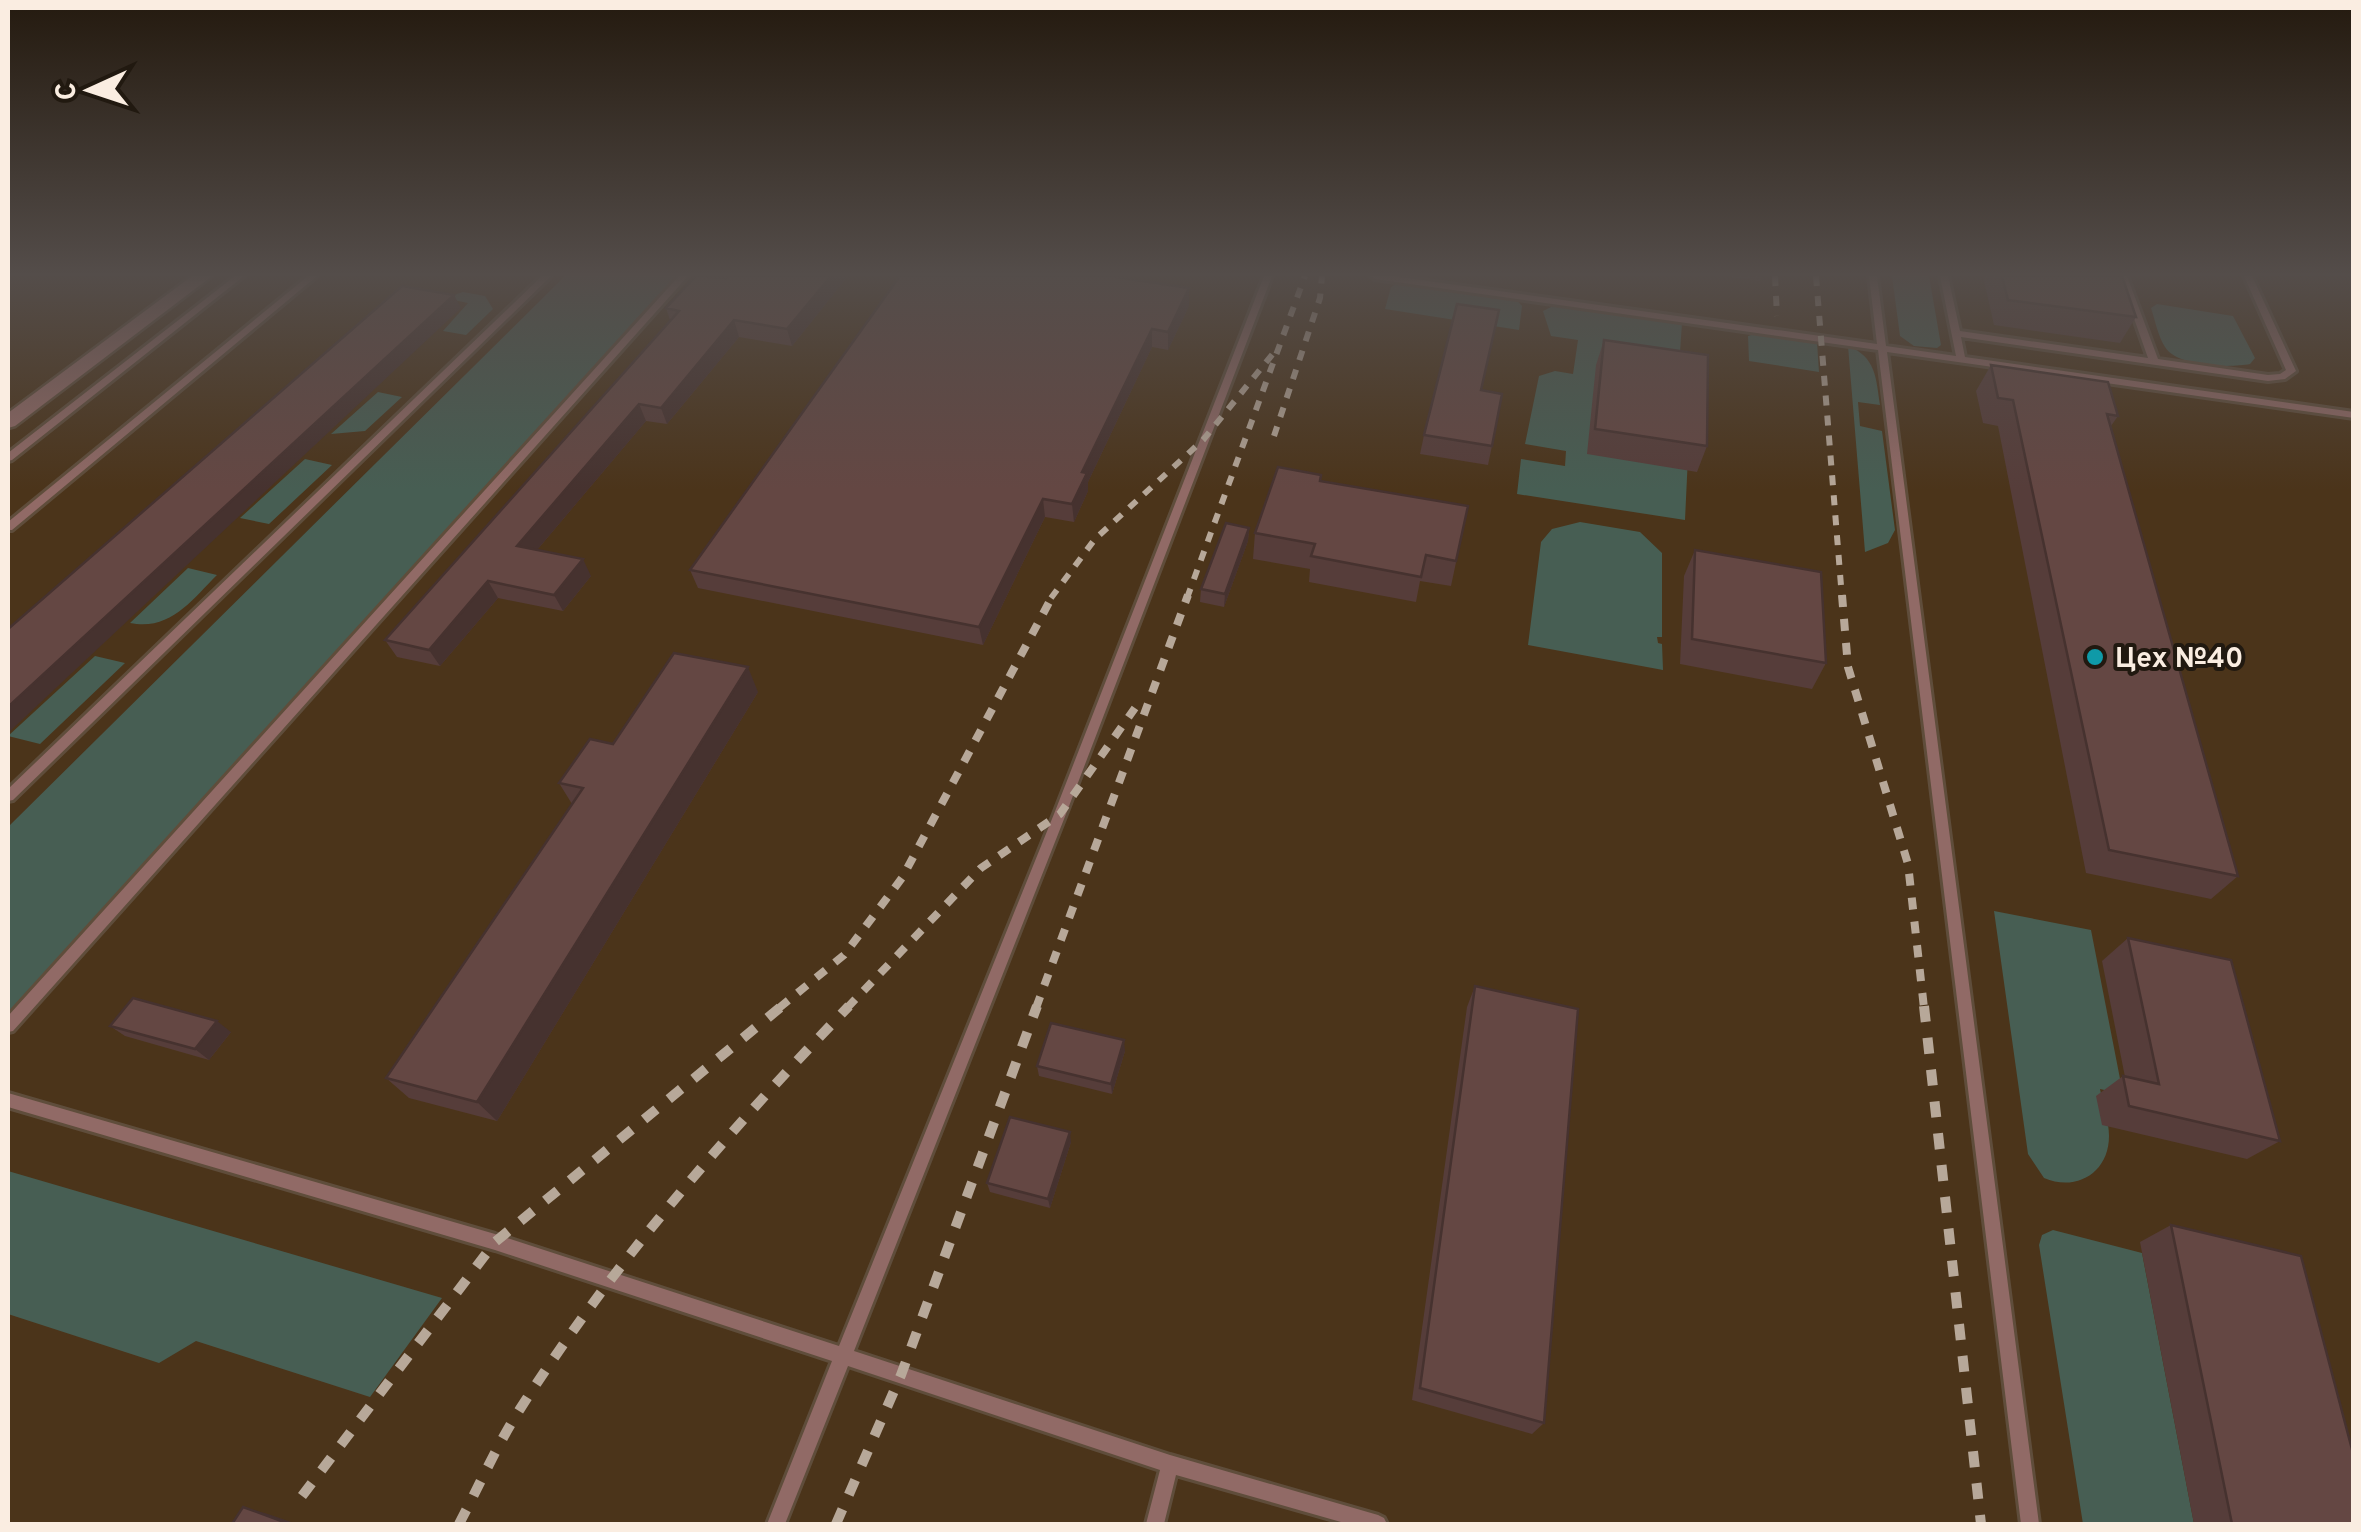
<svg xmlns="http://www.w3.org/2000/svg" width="2361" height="1532" font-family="Overpass,sans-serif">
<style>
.built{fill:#4b341a}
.green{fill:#475e53}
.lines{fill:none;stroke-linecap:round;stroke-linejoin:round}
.service-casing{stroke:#5f4d3b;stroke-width:6}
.minor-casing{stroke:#5f4d3b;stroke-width:5}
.service{fill:#916a66;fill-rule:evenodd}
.minor{fill:#916a66;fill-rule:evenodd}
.rail-far2{stroke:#b7a899;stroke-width:6;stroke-dasharray:10 10;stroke-linecap:butt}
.rail-far1{stroke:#b7a899;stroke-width:8;stroke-dasharray:12 12;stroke-linecap:butt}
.rail{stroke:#b7a899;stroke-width:10;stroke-dasharray:16 16;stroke-linecap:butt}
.wall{fill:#563d3a}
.shaded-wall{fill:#46322f}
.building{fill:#644743;stroke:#46322f;stroke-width:2.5}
.culture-dot{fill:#0f9aa8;stroke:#211910;stroke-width:4}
.labels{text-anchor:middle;stroke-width:8;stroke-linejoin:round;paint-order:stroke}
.poi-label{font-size:28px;font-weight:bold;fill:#faede1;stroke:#211910;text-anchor:start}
</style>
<rect width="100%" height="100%" fill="#412f1b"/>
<path class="built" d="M 8,276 L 2353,276 L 2353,1524 L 8,1524 Z"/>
<path class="green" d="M 565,276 L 676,276 L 630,326 L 630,334 L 8,1027 L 8,827 Z
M 1892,276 L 1929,276 L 1941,345 L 1937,348 L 1914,346 L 1900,336 Z
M 1399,282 L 1515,298 L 1522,306 L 1519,330 L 1385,309 L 1391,287 Z
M 463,292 L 485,296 L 493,309 L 466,335 L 443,331 L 468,303 L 444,298 Z
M 2157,304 L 2233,316 L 2255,358 L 2250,364 C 2230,368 2177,367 2165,347 C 2158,336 2155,320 2151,308 Z
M 1555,305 L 1682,323 L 1679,367 L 1688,456 L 1685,520 L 1517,494 L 1521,459 L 1565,466 L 1566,451 L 1525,444 L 1539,376 L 1555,371 L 1573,374 L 1578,340 L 1551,336 L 1543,311 Z
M 1758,333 L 1817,342 L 1819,372 L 1749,361 L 1748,336 Z
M 1848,346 C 1876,357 1876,378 1880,405 L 1858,402 L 1860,426 L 1882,431 L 1895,530 L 1888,543 L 1865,552 Z
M 378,392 L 402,397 L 365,431 L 331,434 Z
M 305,459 L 332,465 L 269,524 L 240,518 Z
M 1580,522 L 1640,532 L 1662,553 L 1662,637 L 1657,637 L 1658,643 L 1662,644 L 1663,670 L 1528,645 L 1541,542 L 1552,529 Z
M 188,568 L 217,575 C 191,601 170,631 130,623 Z
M 95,656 L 125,663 L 40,744 L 8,736 Z
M 1994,911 L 2091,930 L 2123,1094 L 2100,1089 C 2103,1104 2109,1121 2109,1136 C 2109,1173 2076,1192 2044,1178 L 2028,1154 Z
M 8,1171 L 442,1298 L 370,1397 L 196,1341 L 159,1363 L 8,1314 Z
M 2053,1230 L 2142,1253 L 2194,1524 L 2083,1524 L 2039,1245 L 2042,1235 Z"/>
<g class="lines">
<defs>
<path id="service" d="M 235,276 L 244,276 L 12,460 L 8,461 L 8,453 Z
M 308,276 L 317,276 L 12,530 L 8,530 L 8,522 Z
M 542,276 L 551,276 L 13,800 L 8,801 L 8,789 Z
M 679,276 L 688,276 L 13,1031 L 8,1032 L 8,1016 Z
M 1264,276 L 1272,276 L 1066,814 L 854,1351 L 1170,1455 L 1378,1515 L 1384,1518 L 1387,1524 L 1348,1524 L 1176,1475 L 1164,1524 L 1146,1524 L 1160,1470 L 848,1366 L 785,1524 L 767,1524 L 832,1361 L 495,1250 L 8,1107 L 8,1093 L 495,1234 L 839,1346 L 1054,814 Z
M 1371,276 L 1392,276 L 1877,344 L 1869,276 L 1877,276 L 1886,346 L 1956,356 L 1940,276 L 1948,276 L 1960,331 L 2148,358 L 2119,276 L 2127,276 L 2158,359 L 2268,375 L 2280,374 L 2286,370 L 2244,276 L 2252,276 L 2296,371 L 2285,379 L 2268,381 L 1961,337 L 1965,357 L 2354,412 L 2354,418 L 1887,352 L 2039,1524 L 2021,1524 L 1878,350 L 1375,279 Z"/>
<path id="minor" d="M 192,276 L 212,276 L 15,426 L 8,428 L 8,413 Z"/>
</defs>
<use href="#service" class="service-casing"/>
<use href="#minor" class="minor-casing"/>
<use href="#service" class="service"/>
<use href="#minor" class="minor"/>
<path class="rail-far2" d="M 1775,276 L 1777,316
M 1816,276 L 1842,598
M 1274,436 L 1320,298 L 1322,276
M 1051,598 L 1095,539 L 1203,440 L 1276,350
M 1187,598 L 1305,276"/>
<path class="rail-far1" d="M 1842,595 L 1848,667 L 1908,864 L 1924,1008
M 779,1008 L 844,955 L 902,878 L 1053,595
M 847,1008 L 981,868 L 1060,814 L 1135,708
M 1036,1008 L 1188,595"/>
<path class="rail" d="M 1924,1006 L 1981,1524
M 302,1496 L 495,1242 L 782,1006
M 459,1524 C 479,1486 497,1445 520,1409 C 614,1262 729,1131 849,1006
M 836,1524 L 901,1375 L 1037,1006"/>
</g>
<path class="wall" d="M 848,276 L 792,346 L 739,337 L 667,424 L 646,421 L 537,550 L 591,576 L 563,611 L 498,598 L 440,666 L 397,657 L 385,640 L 670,320 L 666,308 L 726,278 Z
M 1725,276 L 1762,276 L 1760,281 Z
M 1983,276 L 2122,276 L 2136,317 L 2120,343 L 1994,325 Z
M 1189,306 L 1168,350 L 1152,347 L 1088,482 L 1088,491 L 1074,522 L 1045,517 L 983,645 L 698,588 L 690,570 Z
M 1604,340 L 1707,446 L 1697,472 L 1587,454 L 1596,365 Z
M 1991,365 L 2118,416 L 2111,426 L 2238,876 L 2211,899 L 2086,873 L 1998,426 L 1983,423 L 1976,391 Z
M 1481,390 L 1492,446 L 1488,465 L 1420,454 L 1424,435 Z
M 1321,481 L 1468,506 L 1451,586 L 1420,581 L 1416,602 L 1309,582 L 1310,569 L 1253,559 L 1255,533 Z
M 1249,528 L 1248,541 L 1224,607 L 1200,602 L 1201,589 Z
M 1695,550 L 1826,663 L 1812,689 L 1680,664 L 1684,576 Z
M 758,692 L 497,1121 L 409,1098 L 386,1078 L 572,804 L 559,783 Z
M 2128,938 L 2280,1141 L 2247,1159 L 2102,1125 L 2096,1096 L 2123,1076 L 2125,1077 L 2102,961 Z
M 1475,986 L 1544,1423 L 1532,1434 L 1412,1400 L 1467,1007 Z
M 110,1026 L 231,1032 L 209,1060 L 125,1036 Z
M 1125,1051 L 1112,1094 L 1039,1076 L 1037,1066 Z
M 1071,1142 L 1050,1208 L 990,1192 L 987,1183 Z
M 2171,1225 L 2354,1524 L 2194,1524 L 2140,1242 Z"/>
<path class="shaded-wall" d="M 831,276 L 848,276 L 792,346 L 787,329 Z
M 1189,288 L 1189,306 L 1168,350 L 1168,332 Z
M 454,295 L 461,308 L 8,733 L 8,707 Z
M 734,320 L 739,337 L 667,424 L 661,408 Z
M 1152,329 L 1152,347 L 1088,482 L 1088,491 L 1074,522 L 1072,504 L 1082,472 Z
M 639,404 L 646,421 L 526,563 L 517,546 Z
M 1043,499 L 1045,517 L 983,645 L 979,627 Z
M 1249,528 L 1248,541 L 1224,607 L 1225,594 Z
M 583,559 L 591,576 L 563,611 L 554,595 Z
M 488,581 L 498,598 L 440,666 L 429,650 Z
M 748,667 L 758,692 L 497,1121 L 477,1102 Z
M 217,1021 L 231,1032 L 209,1060 L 195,1049 Z
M 1124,1040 L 1125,1051 L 1112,1094 L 1111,1084 Z
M 1070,1132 L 1071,1142 L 1050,1208 L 1048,1199 Z
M 243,1507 L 268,1514 L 297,1524 L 282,1524 Z"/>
<path class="building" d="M 696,276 L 726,278 L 728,276 L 831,276 L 787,329 L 734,320 L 661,408 L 639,404 L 517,546 L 583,559 L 554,595 L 488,581 L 429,650 L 385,640 L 679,311 L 666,308 Z
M 900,276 L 1109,276 L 1189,288 L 1168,332 L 1152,329 L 1082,472 L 1087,473 L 1072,504 L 1043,499 L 979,627 L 690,570 Z
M 2002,276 L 2122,276 L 2136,317 L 2008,300 Z
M 402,286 L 454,295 L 8,707 L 8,629 Z
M 1457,304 L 1499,310 L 1481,390 L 1502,394 L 1492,446 L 1424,435 Z
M 1604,340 L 1708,355 L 1707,446 L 1595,429 Z
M 1991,365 L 2108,382 L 2118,416 L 2107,414 L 2238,876 L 2109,850 L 2013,400 L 1998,398 Z
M 1278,467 L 1321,475 L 1320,481 L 1468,506 L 1456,561 L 1426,555 L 1421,577 L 1311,556 L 1315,544 L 1255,533 Z
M 1226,523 L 1249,528 L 1225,594 L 1201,589 Z
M 1695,550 L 1821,572 L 1826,663 L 1692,639 Z
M 674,653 L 748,667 L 477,1102 L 386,1078 L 583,788 L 559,783 L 590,739 L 613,744 Z
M 2128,938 L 2231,960 L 2280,1141 L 2129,1106 L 2123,1076 L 2159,1084 Z
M 1475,986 L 1578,1009 L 1544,1423 L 1420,1388 Z
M 133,998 L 217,1021 L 195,1049 L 110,1026 Z
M 1051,1023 L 1124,1040 L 1111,1084 L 1037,1066 Z
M 1010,1117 L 1070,1132 L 1048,1199 L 987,1183 Z
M 2171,1225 L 2301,1256 L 2354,1457 L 2354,1524 L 2232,1524 Z
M 243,1507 L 284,1522 L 282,1524 L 232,1524 Z"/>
<linearGradient id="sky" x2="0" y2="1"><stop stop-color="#241a0f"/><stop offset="0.56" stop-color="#544d4a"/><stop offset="1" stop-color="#544d4a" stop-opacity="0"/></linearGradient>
<rect width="2361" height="490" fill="url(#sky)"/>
<circle class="culture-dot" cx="2095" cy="657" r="10"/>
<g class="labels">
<g class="poi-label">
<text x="2115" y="667">Цех №40</text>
</g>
</g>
<rect width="2361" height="1532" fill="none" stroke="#faede1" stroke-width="20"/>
<g transform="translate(90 90) rotate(267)" stroke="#211910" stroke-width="8" paint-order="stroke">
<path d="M0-8L18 38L0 25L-18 38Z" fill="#faede1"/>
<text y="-15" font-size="28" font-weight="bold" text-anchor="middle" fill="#faede1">С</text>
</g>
</svg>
